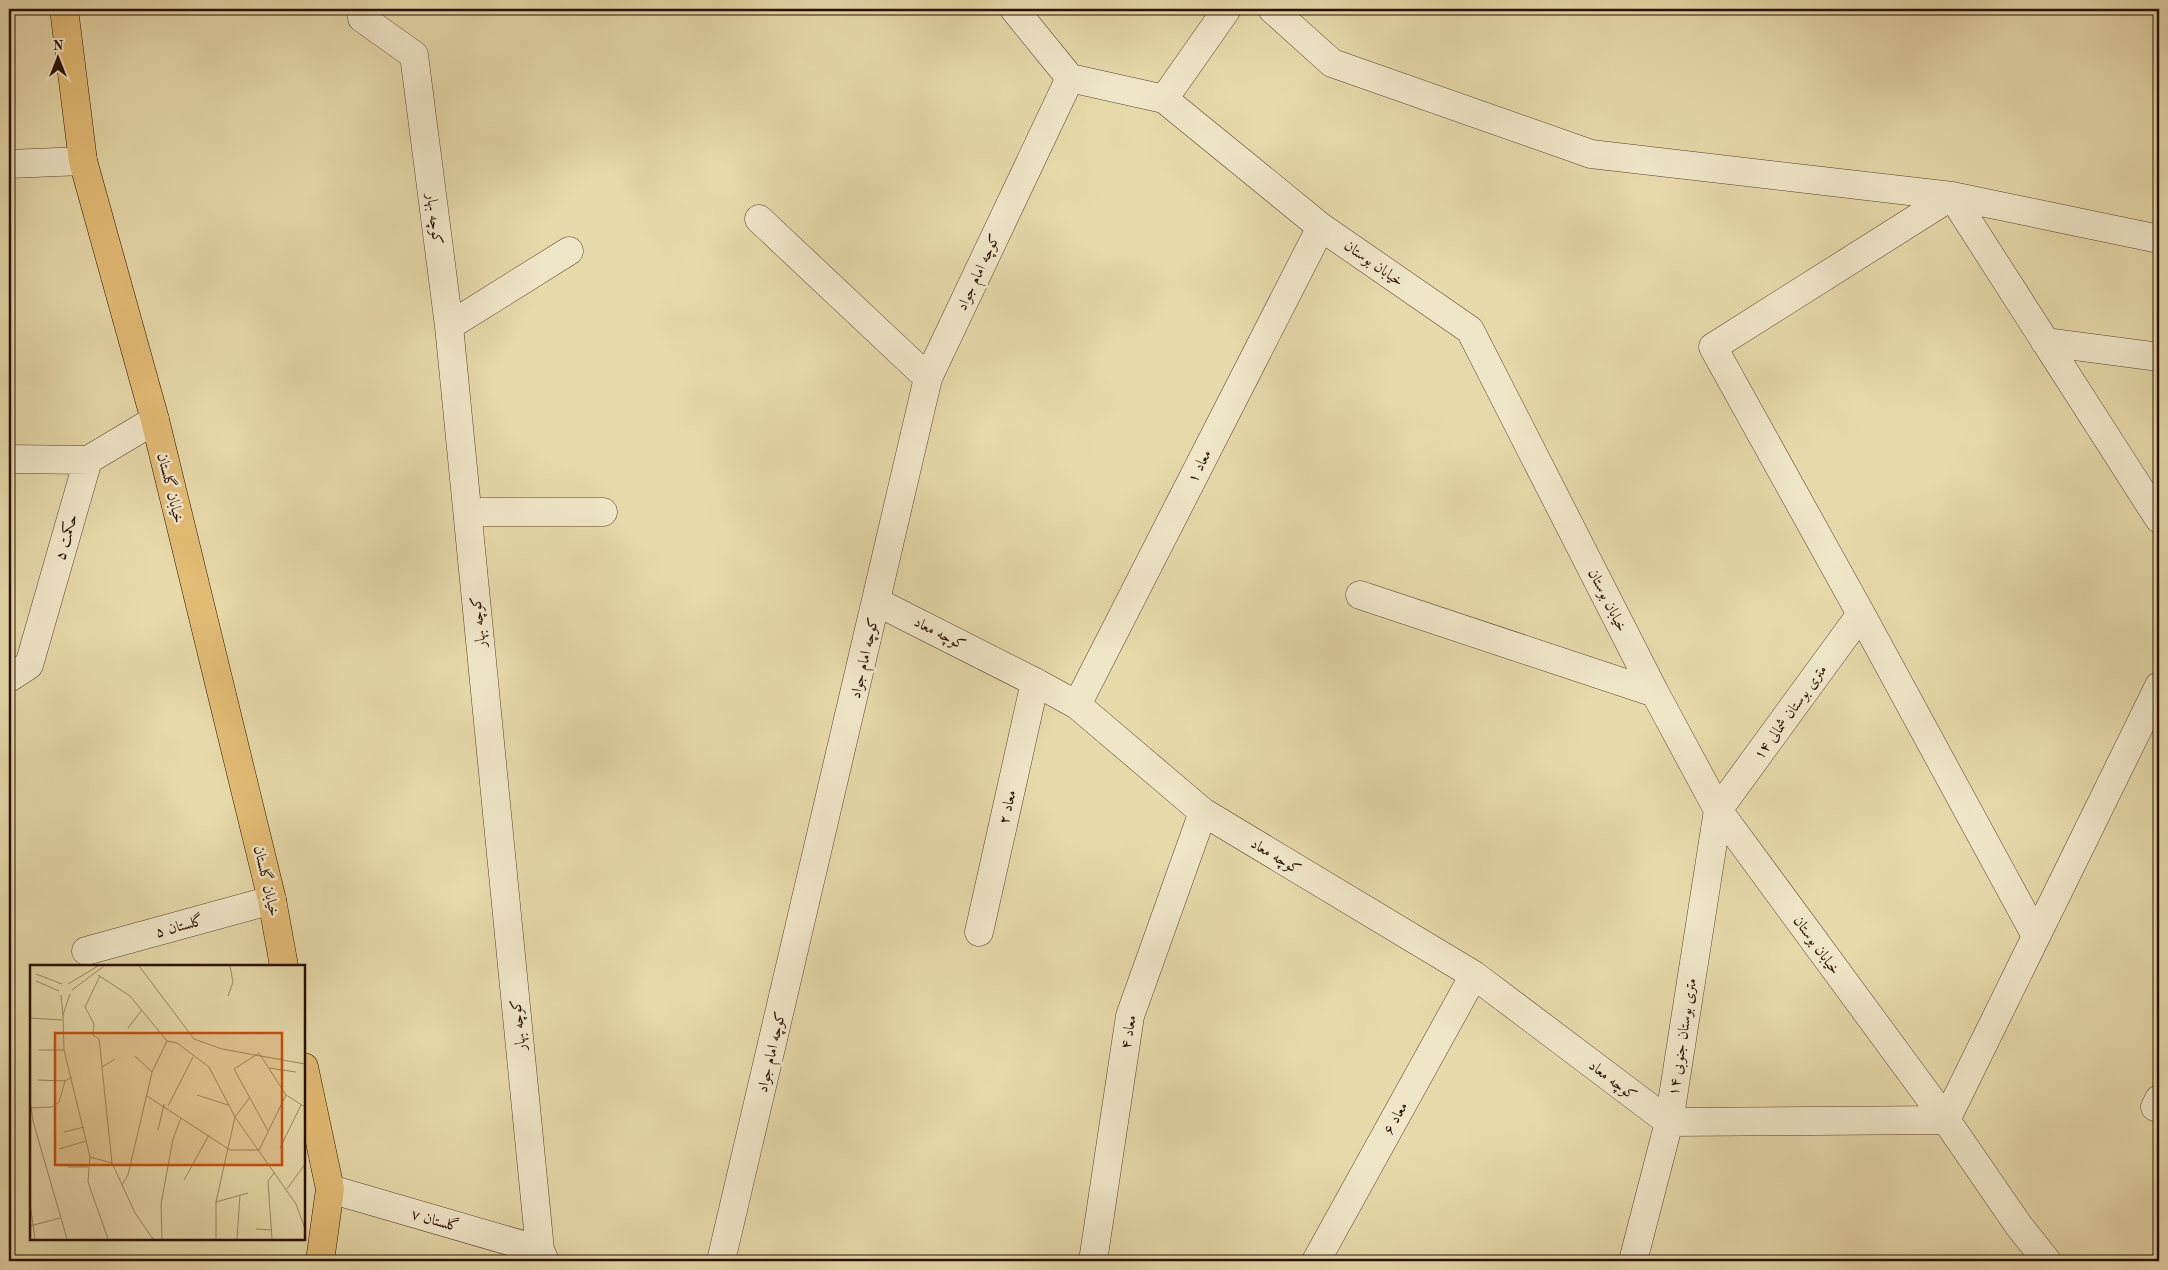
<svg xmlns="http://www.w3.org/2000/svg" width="2168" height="1270" font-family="'Old Standard TT',Amiri,serif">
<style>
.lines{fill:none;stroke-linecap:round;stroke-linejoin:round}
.minor-casing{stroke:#58412a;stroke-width:29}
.major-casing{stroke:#280e00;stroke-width:29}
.minor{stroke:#efe6c8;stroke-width:28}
.major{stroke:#e3bc75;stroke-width:28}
.labels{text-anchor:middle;stroke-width:5;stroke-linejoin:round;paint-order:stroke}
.street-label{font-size:15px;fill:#280e00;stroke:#efe6c8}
.inset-road{fill:none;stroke:#9a8866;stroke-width:1}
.view{fill:#cb4e0a;fill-opacity:0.15;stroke:#cb4e0a;stroke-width:2.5}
.inset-edge{fill:none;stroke:#280e00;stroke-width:2.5}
</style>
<rect width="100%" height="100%" fill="#e6d9aa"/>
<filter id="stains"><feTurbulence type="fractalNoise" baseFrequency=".004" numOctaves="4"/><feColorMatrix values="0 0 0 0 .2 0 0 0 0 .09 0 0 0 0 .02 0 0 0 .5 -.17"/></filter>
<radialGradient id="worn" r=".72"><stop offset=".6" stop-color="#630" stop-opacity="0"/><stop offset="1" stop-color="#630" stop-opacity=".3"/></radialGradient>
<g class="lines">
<defs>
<path id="minor" d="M 362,9 L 362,18 L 414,55 L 449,326 L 540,1250 L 545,1261
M 1014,9 L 1070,78
M 1272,9 L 1332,63 L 1591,154 L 1952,196 L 2159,239
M 1070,78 L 1164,99 L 1321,227 L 1470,330 L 1655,693 L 1718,810 L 1946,1120 L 2019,1226 L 2047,1261
M 1164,99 L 1227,9
M 9,164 L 83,161
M 759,219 L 928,378
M 449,326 L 569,251
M 2045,342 L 2159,357
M 9,459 L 88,460
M 468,512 L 603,512
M 1360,595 L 1655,693
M 877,602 L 1035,682 L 1077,705 L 1203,812 L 1474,975 L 1669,1122 L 1946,1120 L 2159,686
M 9,678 L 29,665 L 88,460 L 155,420
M 1077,705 L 1321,227
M 979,932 L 1035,682
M 2036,936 L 1861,614 L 1713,347 L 1952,196 L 2159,519
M 86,951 L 272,900
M 2155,1107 L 2159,1099
M 330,1189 L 540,1250
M 721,1261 L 928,378 L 1070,78
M 1093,1261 L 1130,1016 L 1203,812
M 1316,1261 L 1474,975
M 1633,1261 L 1669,1122 L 1718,810 L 1861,614"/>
<path id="major" d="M 64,9 L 83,161 L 155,420 L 272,900 L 284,966
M 304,1067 L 330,1189 L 320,1261"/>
</defs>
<use href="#minor" class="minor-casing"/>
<use href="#major" class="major-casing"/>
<use href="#minor" class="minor"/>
<use href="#major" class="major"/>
</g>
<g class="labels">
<g class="street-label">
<text transform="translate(435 219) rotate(83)" y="5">کوچه بهار</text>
<text transform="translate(1374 263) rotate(35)" y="5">خیابان بوستان</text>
<text transform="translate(978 272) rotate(-65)" y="5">کوچه امام جواد</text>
<text transform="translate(1199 466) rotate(-63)" y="5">معاد ۱</text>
<text transform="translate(171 488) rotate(76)" y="5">خیابان گلستان</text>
<text transform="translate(66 537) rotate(-74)" y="5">حکمت ۵</text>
<text transform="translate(1608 600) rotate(63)" y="5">خیابان بوستان</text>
<text transform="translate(478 622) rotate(-96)" y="5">کوچه بهار</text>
<text transform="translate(940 633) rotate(27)" y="5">کوچه معاد</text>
<text transform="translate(864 658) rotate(-77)" y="5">کوچه امام جواد</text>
<text transform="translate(1790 712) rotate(-54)" y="5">۱۴ متری بوستان شمالی</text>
<text transform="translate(1007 807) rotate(-77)" y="5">معاد ۲</text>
<text transform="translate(1276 856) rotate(31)" y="5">کوچه معاد</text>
<text transform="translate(267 881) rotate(77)" y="5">خیابان گلستان</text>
<text transform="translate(179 926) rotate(-15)" y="5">گلستان ۵</text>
<text transform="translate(1817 945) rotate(54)" y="5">خیابان بوستان</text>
<text transform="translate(518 1025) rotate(-96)" y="5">کوچه بهار</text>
<text transform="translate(1128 1032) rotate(-80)" y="5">معاد ۴</text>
<text transform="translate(1682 1037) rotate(-81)" y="5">۱۴ متری بوستان جنوبی</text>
<text transform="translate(771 1052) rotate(-77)" y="5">کوچه امام جواد</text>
<text transform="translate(1613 1080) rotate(37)" y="5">کوچه معاد</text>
<text transform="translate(1395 1118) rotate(-61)" y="5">معاد ۶</text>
<text transform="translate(435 1220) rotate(16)" y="5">گلستان ۷</text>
</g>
</g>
<g transform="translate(30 965)">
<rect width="275" height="275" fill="#e6d9aa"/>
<path class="inset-road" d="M 109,1 L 164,74 L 192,84 L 275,99M 6,9 L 32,19M 68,10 L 100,31 L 137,76M 70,11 L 55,42 L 64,59 L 63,70 L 69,74 L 82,198 L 105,248 L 123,274M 6,16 L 29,26M 38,19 L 68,1M 42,25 L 74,1M 31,30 L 33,50 L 40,29M 198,31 L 203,17 L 200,1M 33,50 L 34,85 L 60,192 L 58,217 L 78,274M 0,53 L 32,55M 98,63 L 112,45M 137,76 L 147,78 L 179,102 L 205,152 L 266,239 L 275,264M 9,85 L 34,85M 105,91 L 122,107M 72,102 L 85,94M 239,103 L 266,107M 8,115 L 35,116M 167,130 L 198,140M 117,131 L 200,185 L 229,185 L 256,130M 0,134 L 3,156 L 37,274M 138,141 L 163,92M 0,143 L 22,142 L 29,137 L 35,116 L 42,112M 128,165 L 134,139M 238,166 L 204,104 L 229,88 L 256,130 L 275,142M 34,167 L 54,162M 250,183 L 271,140M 29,184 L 56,176M 60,192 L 82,198M 38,202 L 58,202M 154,215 L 179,170M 92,220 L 98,210 L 122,107 L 137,76M 257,224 L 275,199M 186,237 L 218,228M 0,238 L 5,274M 0,261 L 30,253M 226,264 L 241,265M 132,274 L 131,239 L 143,174 L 151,153M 186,274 L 186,237 L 205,152 L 220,132M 207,274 L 210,230M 242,274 L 238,216 L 245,207"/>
<path class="view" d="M 25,68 L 252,68 L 252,200 L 25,200 Z"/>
<rect width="275" height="275" class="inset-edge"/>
</g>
<rect width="2168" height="1270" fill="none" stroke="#e6d9aa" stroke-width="30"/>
<rect x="10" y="10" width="2148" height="1250" fill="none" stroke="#280e00" stroke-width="2.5"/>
<rect x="15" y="15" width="2138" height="1240" fill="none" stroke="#280e00"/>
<g transform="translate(58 58)" stroke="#efe6c8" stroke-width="4" paint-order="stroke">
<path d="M0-4L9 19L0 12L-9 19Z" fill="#280e00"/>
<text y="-8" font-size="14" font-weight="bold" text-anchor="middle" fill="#280e00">N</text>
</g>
<rect width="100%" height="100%" filter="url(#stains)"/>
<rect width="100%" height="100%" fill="url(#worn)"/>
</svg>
